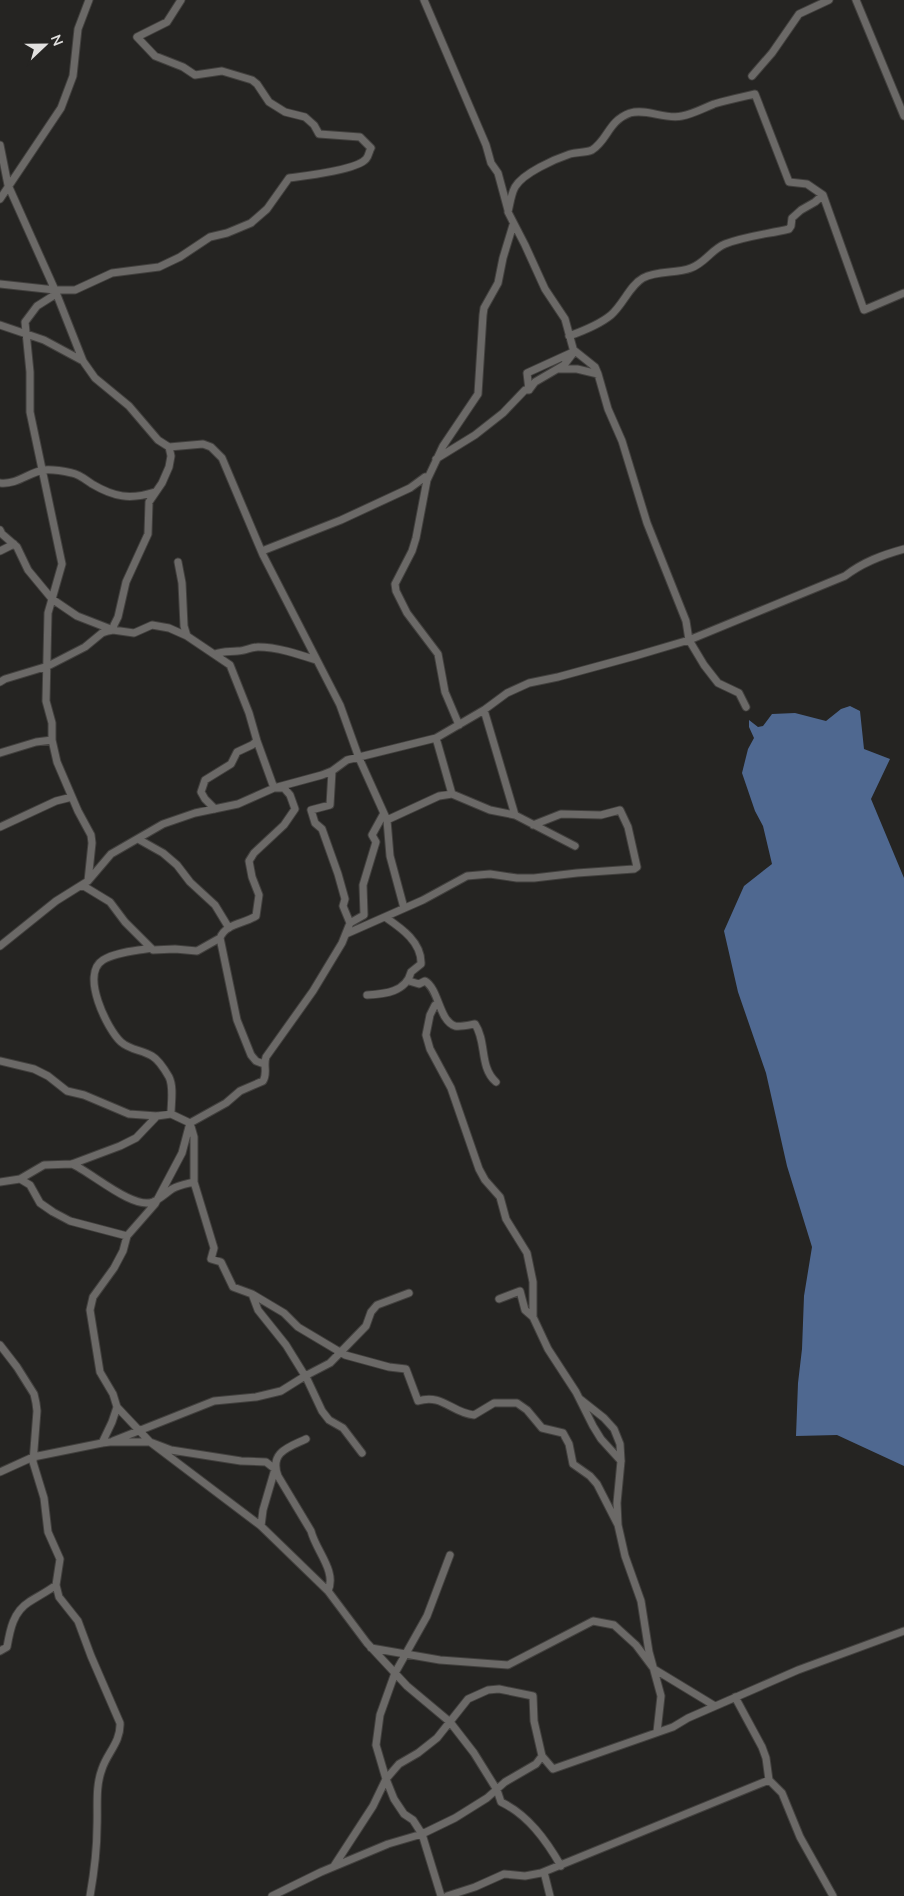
<svg xmlns="http://www.w3.org/2000/svg" width="904" height="1896" font-family="'Nunito Sans',sans-serif">
<style>
.water{fill:#4f6890}
.lines{fill:none;stroke-linecap:round;stroke-linejoin:round}
.street-casing{stroke:#42403e;stroke-width:9}
.street{stroke:#6b6967;stroke-width:7}
</style>
<rect width="100%" height="100%" fill="#252422"/>
<path class="water" d="M 850,706 L 860,711 L 864,749 L 890,759 L 871,799 L 904,878 L 904,1466 L 837,1435 L 796,1436 L 798,1383 L 802,1349 L 804,1296 L 812,1247 L 787,1166 L 766,1073 L 738,992 L 724,931 L 744,886 L 772,864 L 763,826 L 755,811 L 742,773 L 748,749 L 754,738 L 749,727 L 749,720 L 758,727 L 763,726 L 772,714 L 795,713 L 826,721 L 841,709 Z"/>
<g class="lines">
<defs>
<path id="street" d="M 424,0 L 486,145 L 491,163 L 498,173 L 508,210
M 856,0 L 904,116
M 752,76 L 772,53 L 799,14 L 829,0
M 0,145 L 8,185 L 55,290 L 83,361 L 95,378 L 129,406 L 158,440 L 169,447 L 203,444 L 211,447 L 222,458 L 263,555 L 340,705 L 359,758 L 387,820 L 390,856 L 404,908
M 0,199 L 61,108 L 73,76 L 78,29 L 89,0
M 0,284 L 55,290 L 75,290 L 112,273 L 159,267 L 180,257 L 210,237 L 227,233 L 251,223 L 267,209 L 289,178 C 304,176 357,170 366,159 C 369,156 369,151 371,148 L 360,137 L 319,134 L 314,125 L 305,117 L 285,112 L 269,102 L 257,84 L 252,80 L 222,71 L 195,75 L 183,67 L 155,56 L 137,37 L 167,22 L 181,0
M 56,294 L 37,306 L 25,322 L 30,372 L 30,412 L 62,564 L 48,613 L 46,701 L 52,723 L 52,740 L 57,762 L 78,811 L 91,835 L 92,843 L 88,881
M 0,325 L 44,340 L 83,361
M 569,336 C 583,331 599,325 611,315 C 623,305 630,285 643,278 C 658,270 676,274 691,268 C 705,263 712,249 725,244 C 746,236 768,234 789,229 L 791,226 L 792,218 L 801,210 L 815,202 L 823,195
M 559,369 L 577,369 L 598,374
M 529,390 L 527,373 L 573,352
M 436,459 L 475,435 L 503,413 L 525,390 L 529,390 L 535,382 L 564,365 L 574,352
M 0,483 C 17,485 29,472 44,470 C 53,469 63,471 72,473 C 79,474 86,480 92,484 C 114,497 130,500 155,492
M 0,530 L 2,534 L 17,547 L 28,570 L 52,599 L 77,616 L 113,630 L 114,625 L 118,617 L 126,582 L 148,534 L 149,502 L 162,483 L 169,467 L 171,456 L 169,447
M 0,551 L 14,544
M 262,551 L 341,520 L 410,488 L 425,477
M 178,562 L 182,583 L 184,626 L 187,636
M 215,654 C 223,651 230,652 238,651 C 245,651 251,647 258,647 C 277,647 298,654 316,660
M 0,682 L 5,679 L 48,666 L 85,647 L 102,633 L 108,631 L 113,630 L 134,633 L 152,625 L 169,628 L 187,636 L 230,665 L 249,713 L 257,741 L 274,788
M 746,707 L 739,693 L 718,683 L 704,665 L 689,640 L 686,621 L 647,523 L 622,441 L 608,409 L 598,374 L 595,367 L 575,351 L 574,352 L 565,319 L 545,289 L 525,245 L 508,212 C 510,204 511,194 515,187 C 523,173 555,159 570,154 C 577,152 585,153 592,150 C 608,140 608,121 630,113 C 647,108 665,120 682,116 C 693,114 704,108 714,104 C 728,100 742,97 755,94 L 789,182 L 807,184 L 823,195 L 864,310 L 904,293
M 484,710 L 515,815
M 459,725 L 445,692 L 438,654 L 407,613 L 396,591 L 395,584 L 412,551 L 416,538 L 427,480 L 443,446 L 478,394 L 483,315 L 484,308 L 498,283 L 503,258 L 513,225
M 436,738 L 452,794
M 0,753 L 36,742 L 52,740
M 332,771 L 330,805 L 311,810 L 315,823 L 322,829 L 338,874 L 345,899 L 343,906 L 350,923
M 215,809 L 205,799 L 201,792 L 205,780 L 231,764 L 237,752 L 252,745 L 257,741
M 387,820 L 439,796 L 452,794 L 490,810 L 515,815 L 575,846
M 0,827 L 56,801 L 72,797
M 138,839 L 163,853 L 177,865 L 190,882 L 215,905 L 229,928
M 82,885 L 110,902 L 125,922 L 153,950 L 175,949 L 197,951 L 220,938
M 346,934 L 423,900 L 467,876 L 490,874 L 517,878 L 534,878 L 577,873 L 634,869 L 637,867 L 628,827 L 620,810 L 601,815 L 561,814 L 533,825
M 0,946 L 56,901 L 88,881 L 111,854 L 163,824 L 195,813 L 238,804 L 274,788 L 322,775 L 332,771 L 347,760 L 436,738 L 484,710 L 507,693 L 529,683 L 558,677 L 635,656 L 689,640 L 845,576 C 863,562 882,555 904,549
M 151,948 C 136,951 116,952 103,960 C 80,974 107,1029 121,1042 C 130,1050 142,1050 152,1056 C 159,1060 165,1070 169,1077 C 174,1087 171,1103 171,1114
M 409,981 L 419,984 L 425,981 C 439,989 439,1021 455,1026 C 461,1027 469,1025 475,1024 C 487,1042 479,1067 496,1082
M 367,995 C 385,994 406,992 411,972 L 421,964 C 422,942 401,928 385,917
M 438,1004 L 435,1005 L 430,1015 L 426,1035 L 430,1049 L 451,1088 L 479,1169 L 485,1180 L 500,1197 L 506,1219 L 527,1253 L 533,1282 L 533,1317
M 0,1061 L 34,1069 L 48,1076 L 67,1091 L 84,1095 L 129,1114 L 157,1116 L 171,1114 L 190,1123 L 194,1137 L 194,1182 L 214,1248 L 211,1259 L 221,1262 L 233,1287 L 252,1294 L 258,1310 L 286,1345 L 307,1379 L 322,1411 L 329,1420 L 343,1428 L 362,1453
M 264,1064 L 256,1061 L 251,1055 L 237,1020 L 220,938 C 226,923 244,924 256,916 L 259,895 L 252,877 L 249,861 L 254,853 L 284,825 L 295,809 L 290,795 L 284,788 L 277,788
M 72,1164 C 91,1172 133,1210 153,1202 C 160,1199 166,1193 172,1189 C 179,1185 186,1184 194,1182
M 20,1179 L 30,1185 L 40,1203 L 53,1212 L 70,1221 L 127,1236
M 0,1182 L 20,1179 L 44,1165 L 72,1164 L 120,1146 L 136,1138 L 157,1116
M 252,1294 L 284,1313 L 298,1327 L 345,1355 L 389,1367 L 406,1369 L 418,1401 C 442,1393 452,1413 474,1415 L 494,1403 L 517,1403 L 527,1410 L 542,1428 L 563,1433 L 569,1444 L 573,1464 L 590,1476 L 597,1484 L 618,1525
M 499,1299 L 520,1291 L 525,1310 L 533,1317 L 548,1349 L 576,1392 L 593,1426 L 601,1439 L 621,1461
M 0,1345 L 17,1367 L 34,1394 L 36,1403 L 37,1411 L 33,1462 L 44,1498 L 48,1532 L 60,1559 L 56,1585 L 59,1597 L 78,1621 L 91,1656 L 120,1723 C 121,1742 107,1753 102,1769 C 95,1787 98,1808 97,1827 C 97,1850 94,1873 90,1896
M 580,1399 L 604,1418 L 614,1429 L 620,1444 L 621,1461 L 617,1503 L 618,1525 L 625,1556 L 641,1601 L 649,1652 L 661,1696 L 657,1732
M 117,1407 L 150,1442 L 171,1450 L 241,1461 L 266,1462 L 275,1469 L 263,1510 L 261,1526
M 306,1439 C 289,1447 269,1452 278,1476 L 311,1531 C 316,1551 337,1571 328,1591
M 113,1441 L 214,1401 L 256,1397 L 281,1391 L 305,1376 L 330,1363 L 366,1326 L 371,1312 L 377,1305 L 409,1293
M 102,1443 L 112,1422 L 117,1407 L 113,1394 L 100,1372 L 90,1310 L 93,1297 L 114,1268 L 123,1251 L 127,1236 L 155,1204 L 182,1153 L 190,1123 L 226,1103 L 240,1091 L 263,1081 C 268,1073 263,1066 266,1057 L 313,991 L 342,943 L 350,923 L 364,915 L 363,885 L 376,842 L 372,835 L 383,815
M 0,1472 L 33,1457 L 102,1443 L 110,1442 L 150,1442 L 261,1526 L 328,1591 L 367,1643 L 407,1686 L 450,1722 L 474,1753 L 497,1790 L 501,1802 C 528,1815 546,1840 561,1866
M 371,1648 L 440,1660 L 508,1665 L 593,1621 L 614,1625 L 636,1645 L 654,1669 L 715,1706
M 0,1651 L 7,1647 C 10,1630 13,1612 29,1602 C 38,1596 47,1592 56,1585
M 735,1697 L 762,1747 L 766,1758 L 769,1780 L 782,1793 L 800,1837 L 833,1896
M 542,1756 L 553,1769 L 673,1727 L 688,1718 L 798,1670 L 904,1631
M 334,1866 L 373,1806 L 386,1779 L 399,1764 L 418,1753 L 437,1738 L 468,1699 L 488,1690 L 499,1689 L 533,1696 L 534,1721 L 542,1756 L 536,1764 L 505,1782 L 487,1798 L 455,1818 L 422,1834 L 441,1896
M 544,1872 L 550,1896
M 272,1896 L 321,1872 L 388,1844 L 422,1834 L 413,1820 L 404,1814 L 394,1799 L 386,1779 L 376,1745 L 380,1715 L 395,1673 L 427,1616 L 450,1555
M 447,1896 L 475,1887 L 504,1874 L 525,1876 L 541,1873 L 769,1780"/>
</defs>
<use href="#street" class="street-casing"/>
<use href="#street" class="street"/>
</g>
<g transform="translate(45 45) rotate(68)" stroke="#252422" stroke-width="4" paint-order="stroke">
<path d="M0-4L9 19L0 12L-9 19Z" fill="#e2e1e0"/>
<text y="-8" font-size="14" font-weight="bold" text-anchor="middle" fill="#e2e1e0">N</text>
</g>
</svg>
